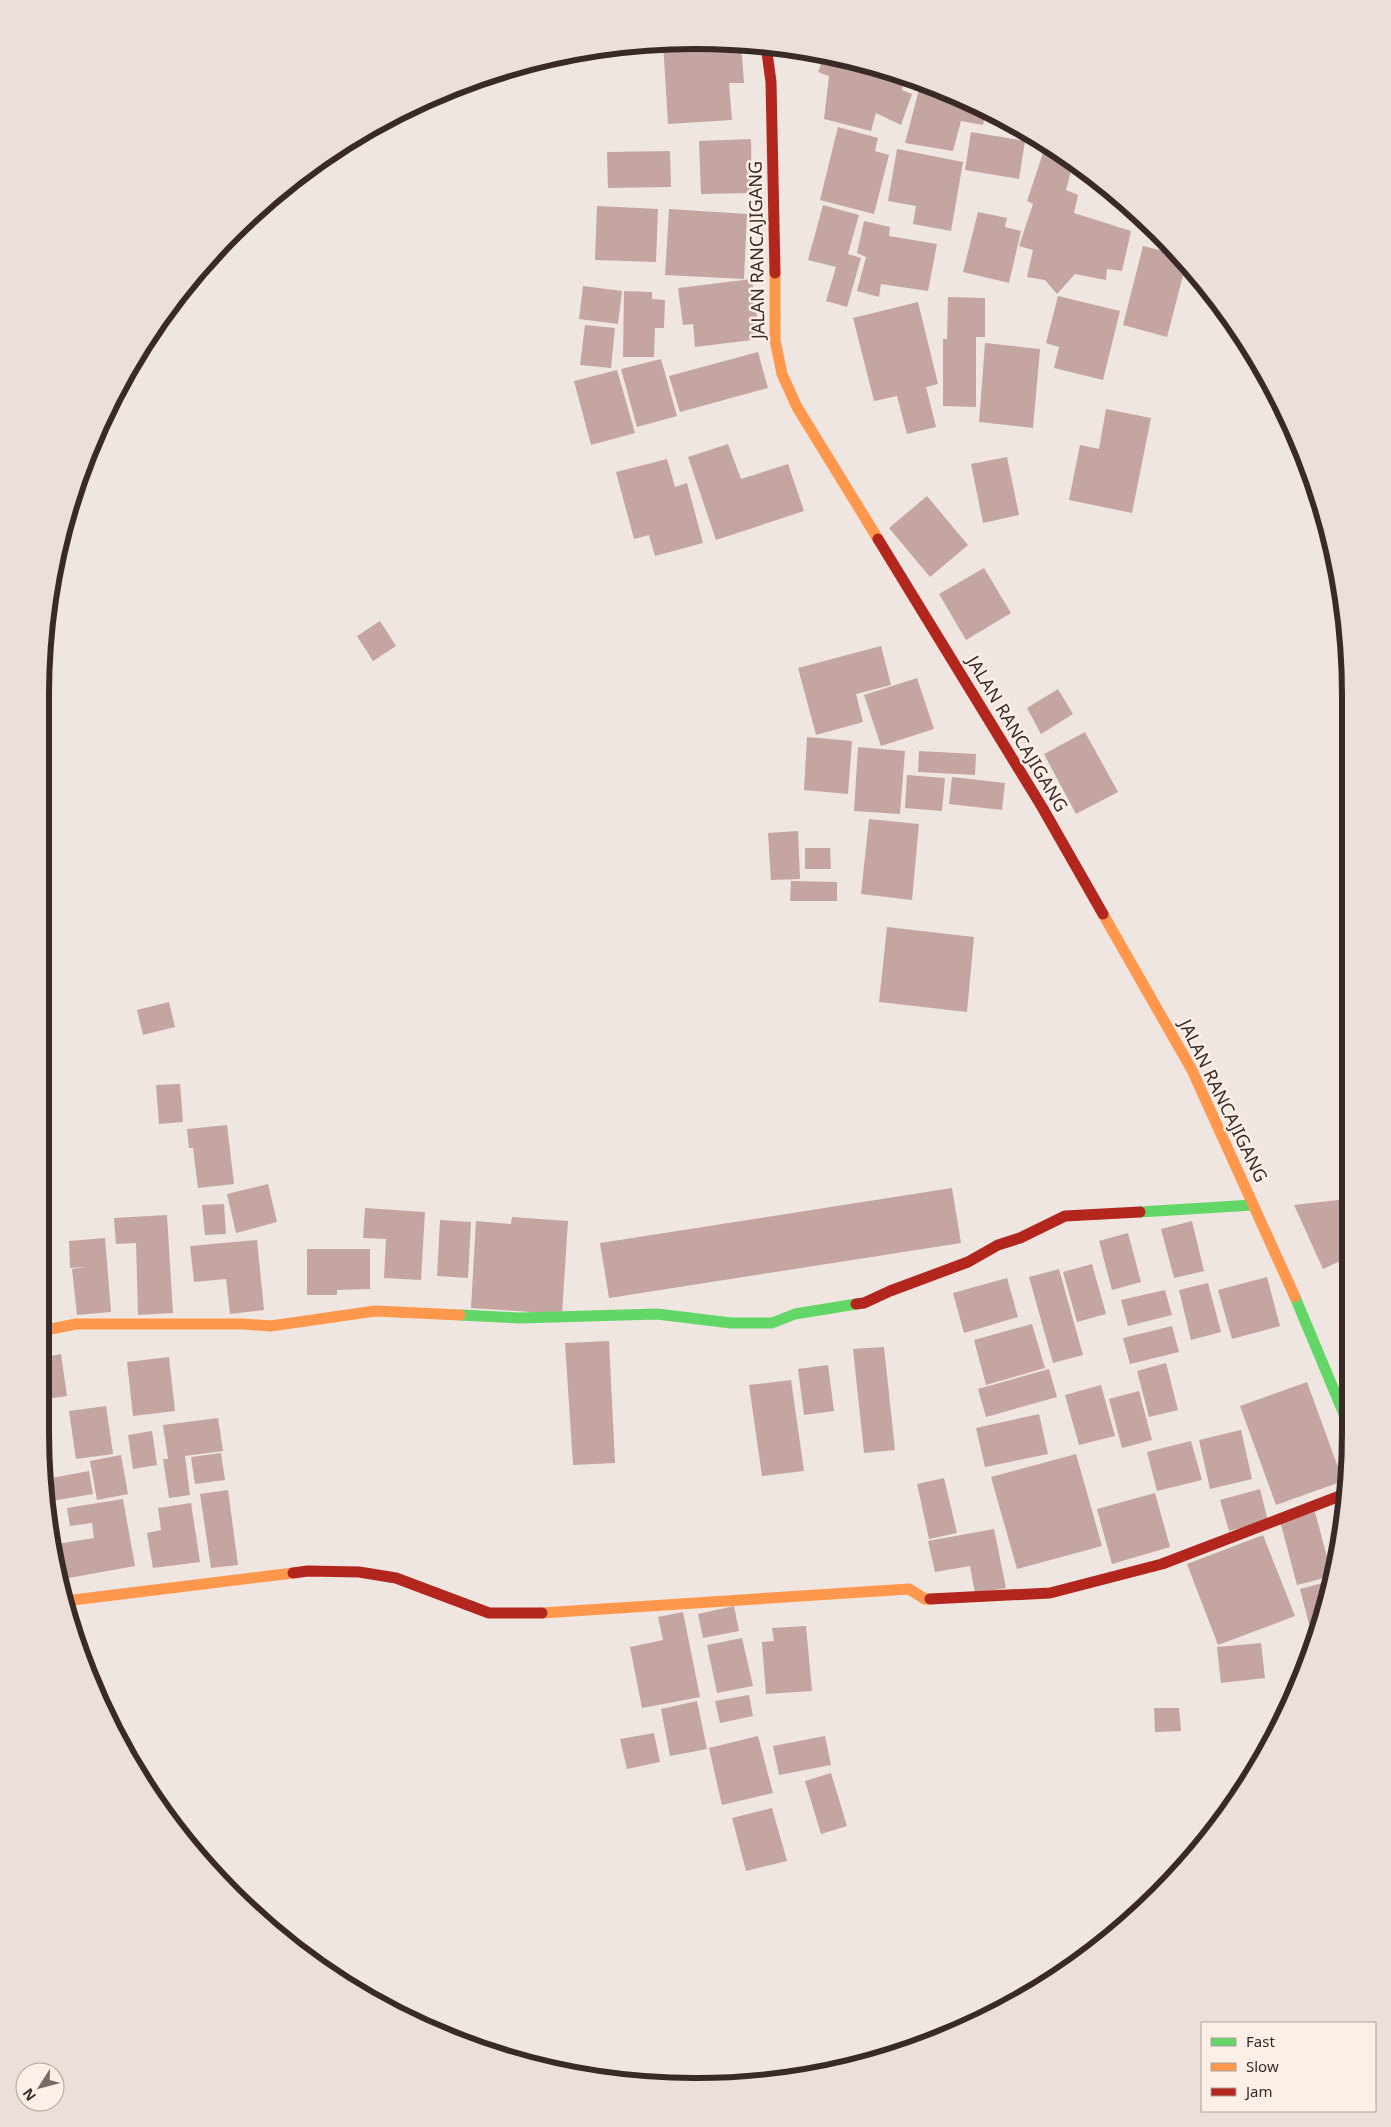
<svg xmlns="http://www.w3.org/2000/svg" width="1391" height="2127" font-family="'Noto Sans',sans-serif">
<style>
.building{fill:#c4a5a1}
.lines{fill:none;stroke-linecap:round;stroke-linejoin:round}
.fast{stroke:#63d668;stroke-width:11}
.slow{stroke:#ff974d;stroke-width:11}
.jam{stroke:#b3261e;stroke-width:11}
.labels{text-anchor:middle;stroke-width:5;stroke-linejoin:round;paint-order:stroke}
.street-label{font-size:18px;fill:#392a27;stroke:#fcefe8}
.rim{fill:none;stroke:#392a27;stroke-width:6}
</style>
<rect width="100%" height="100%" fill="#efe6e1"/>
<path class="building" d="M 663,42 L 741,44 L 744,83 L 729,83 L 732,120 L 668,124 Z
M 824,56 L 905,75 L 902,90 L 912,94 L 901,125 L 876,113 L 871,131 L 824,119 L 829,76 L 818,72 Z
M 921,82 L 986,111 L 983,125 L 961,121 L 953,151 L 905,143 Z
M 1012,123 L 1023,128 L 1041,142 L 1009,134 Z
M 838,127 L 878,138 L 875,151 L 889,155 L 874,214 L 820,200 Z
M 971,132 L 1025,141 L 1019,179 L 965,170 Z
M 751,139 L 752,193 L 701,194 L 699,141 Z
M 1046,144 L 1073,163 L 1066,190 L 1078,195 L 1074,213 L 1131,231 L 1122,271 L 1107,269 L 1106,280 L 1075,274 L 1057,294 L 1045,280 L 1027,277 L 1033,250 L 1019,246 L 1033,204 L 1027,201 Z
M 897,149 L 963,162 L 951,231 L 913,224 L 916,206 L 888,201 Z
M 670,151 L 671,187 L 608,188 L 607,152 Z
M 823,205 L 859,215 L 848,254 L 861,258 L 847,307 L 826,301 L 836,267 L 808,260 Z
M 597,206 L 658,209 L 656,262 L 595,260 Z
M 669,209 L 747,214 L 744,279 L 665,275 Z
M 978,212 L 1007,218 L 1005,227 L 1021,231 L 1009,283 L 963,272 Z
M 864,221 L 890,227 L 889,236 L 937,244 L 928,291 L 881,284 L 879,297 L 857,291 L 866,257 L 857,253 Z
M 1143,246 L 1176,254 L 1186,264 L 1167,337 L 1123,325 Z
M 752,279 L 760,339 L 695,347 L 693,324 L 683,325 L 678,288 Z
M 583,286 L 622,291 L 618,324 L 579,319 Z
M 624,291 L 652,292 L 652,299 L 665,300 L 664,328 L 655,328 L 654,357 L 623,357 Z
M 1058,296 L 1120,311 L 1103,380 L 1054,368 L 1059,347 L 1046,343 Z
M 948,297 L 985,298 L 985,337 L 976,337 L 976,407 L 943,406 L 943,339 L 947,339 Z
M 918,302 L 938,384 L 926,387 L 936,427 L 907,434 L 897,396 L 874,401 L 853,318 Z
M 585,325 L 615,328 L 611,368 L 580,365 Z
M 985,343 L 1040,349 L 1033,428 L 979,422 Z
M 758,352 L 768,388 L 680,412 L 669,376 Z
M 661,359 L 677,416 L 637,427 L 621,369 Z
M 617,370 L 635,433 L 591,445 L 574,381 Z
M 1106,409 L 1151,418 L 1132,513 L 1069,500 L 1080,445 L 1099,449 Z
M 728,444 L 741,479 L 788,464 L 804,511 L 716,540 L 688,457 Z
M 1007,457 L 1019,515 L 983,523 L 971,464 Z
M 667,459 L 675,487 L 687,483 L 703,543 L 655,556 L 649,535 L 634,539 L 616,472 Z
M 927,496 L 968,545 L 930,577 L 889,528 Z
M 984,568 L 1011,613 L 966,640 L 939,594 Z
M 380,621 L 396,646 L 373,661 L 357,636 Z
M 881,646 L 891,685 L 856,694 L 863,722 L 816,735 L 798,668 Z
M 917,678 L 934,729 L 881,746 L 864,695 Z
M 1058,689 L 1073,714 L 1041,734 L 1027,708 Z
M 1085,732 L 1118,792 L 1076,814 L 1044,754 Z
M 807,737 L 852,741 L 848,794 L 804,790 Z
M 858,747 L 905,751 L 900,814 L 854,811 Z
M 919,751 L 976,754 L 975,775 L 918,772 Z
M 907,775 L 945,778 L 942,811 L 905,808 Z
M 952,777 L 1005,783 L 1002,810 L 949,804 Z
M 869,819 L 919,824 L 912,900 L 861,894 Z
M 798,831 L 800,879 L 771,880 L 768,833 Z
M 805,848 L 830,848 L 831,869 L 805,869 Z
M 791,881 L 837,882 L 837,901 L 790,901 Z
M 887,927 L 974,937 L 967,1012 L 879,1002 Z
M 169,1002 L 175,1027 L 143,1035 L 137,1010 Z
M 180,1084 L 183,1122 L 159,1124 L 156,1085 Z
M 227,1125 L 234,1184 L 198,1188 L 193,1148 L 189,1148 L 187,1129 Z
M 268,1184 L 277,1222 L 236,1233 L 227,1194 Z
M 952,1188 L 961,1243 L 609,1298 L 600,1243 Z
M 1347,1199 L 1347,1258 L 1323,1269 L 1294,1205 Z
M 224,1204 L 226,1234 L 205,1235 L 202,1205 Z
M 365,1208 L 425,1212 L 421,1280 L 384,1278 L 386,1239 L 363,1238 Z
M 167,1215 L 173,1313 L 138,1315 L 136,1243 L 116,1244 L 114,1218 Z
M 512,1217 L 568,1221 L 562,1314 L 471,1308 L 476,1221 L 511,1224 Z
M 440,1220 L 471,1222 L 468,1278 L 437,1276 Z
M 1192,1221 L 1204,1271 L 1174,1278 L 1161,1229 Z
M 1128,1233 L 1141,1282 L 1112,1290 L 1099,1241 Z
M 105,1238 L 111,1312 L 77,1315 L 72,1269 L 85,1267 L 70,1268 L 69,1241 Z
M 257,1240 L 264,1310 L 230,1314 L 226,1279 L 194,1282 L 190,1246 Z
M 307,1249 L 370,1249 L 370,1289 L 337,1290 L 337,1295 L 307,1295 Z
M 1092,1264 L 1106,1314 L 1077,1322 L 1063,1272 Z
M 1059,1269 L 1083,1355 L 1053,1363 L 1029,1277 Z
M 1267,1277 L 1280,1326 L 1232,1339 L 1218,1290 Z
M 1007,1278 L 1018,1317 L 964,1333 L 953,1293 Z
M 1208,1283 L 1221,1332 L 1191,1340 L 1179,1290 Z
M 1165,1290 L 1172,1315 L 1128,1326 L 1121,1300 Z
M 1032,1324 L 1045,1368 L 986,1385 L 974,1340 Z
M 1172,1326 L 1179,1352 L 1130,1364 L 1123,1338 Z
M 609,1341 L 615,1463 L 573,1465 L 565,1343 Z
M 884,1347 L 895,1450 L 864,1453 L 853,1349 Z
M 61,1354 L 67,1396 L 46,1399 L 46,1357 Z
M 169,1357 L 175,1411 L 133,1416 L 127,1362 Z
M 1166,1363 L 1178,1410 L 1149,1417 L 1137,1371 Z
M 828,1365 L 834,1411 L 804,1415 L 798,1369 Z
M 1049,1369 L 1057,1397 L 986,1417 L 978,1389 Z
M 791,1380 L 804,1471 L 762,1476 L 749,1385 Z
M 1307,1382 L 1343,1481 L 1276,1505 L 1240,1406 Z
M 1101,1385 L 1115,1436 L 1079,1445 L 1065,1395 Z
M 1139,1391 L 1152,1440 L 1122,1448 L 1109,1399 Z
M 106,1406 L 113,1454 L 76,1459 L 69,1411 Z
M 1039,1414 L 1048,1454 L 985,1467 L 976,1428 Z
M 218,1418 L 223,1451 L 185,1456 L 190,1495 L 169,1498 L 163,1459 L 168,1459 L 163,1425 Z
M 1241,1430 L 1252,1479 L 1210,1489 L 1199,1440 Z
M 152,1431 L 157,1465 L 133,1469 L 128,1435 Z
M 1191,1441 L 1202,1480 L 1157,1491 L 1147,1452 Z
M 221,1453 L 225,1480 L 195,1484 L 191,1457 Z
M 1076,1454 L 1102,1546 L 1017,1569 L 991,1477 Z
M 121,1455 L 128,1494 L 97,1500 L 90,1461 Z
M 89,1471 L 93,1494 L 46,1502 L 46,1479 Z
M 944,1478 L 957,1533 L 929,1539 L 917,1484 Z
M 1260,1489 L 1268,1521 L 1229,1531 L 1220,1500 Z
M 228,1490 L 238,1565 L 211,1568 L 200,1494 Z
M 1155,1493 L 1170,1547 L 1112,1564 L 1097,1509 Z
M 123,1499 L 135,1566 L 63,1579 L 57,1544 L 94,1538 L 92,1523 L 70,1526 L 67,1508 Z
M 191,1503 L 200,1562 L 153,1568 L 147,1533 L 161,1530 L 158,1508 Z
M 1315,1512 L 1332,1576 L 1297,1585 L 1280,1521 Z
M 994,1529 L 1006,1588 L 975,1594 L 970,1566 L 935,1572 L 928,1541 Z
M 1263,1535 L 1295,1616 L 1218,1645 L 1187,1564 Z
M 1330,1581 L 1321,1621 L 1309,1624 L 1300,1589 Z
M 734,1606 L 739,1631 L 703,1638 L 698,1614 Z
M 683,1612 L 700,1697 L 642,1708 L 630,1647 L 663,1640 L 658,1617 Z
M 806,1626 L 812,1691 L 766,1694 L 762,1642 L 774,1641 L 772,1628 Z
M 742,1638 L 753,1686 L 717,1693 L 707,1645 Z
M 1261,1643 L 1265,1678 L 1221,1683 L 1217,1647 Z
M 1307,1663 L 1300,1681 L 1300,1682 L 1295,1668 Z
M 749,1695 L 753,1716 L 720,1723 L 715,1701 Z
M 697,1701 L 707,1749 L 670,1756 L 661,1709 Z
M 1154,1708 L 1179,1708 L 1181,1731 L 1155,1732 Z
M 654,1733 L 660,1762 L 627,1769 L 620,1739 Z
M 758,1736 L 773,1793 L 722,1805 L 709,1748 Z
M 825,1736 L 831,1765 L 779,1775 L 773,1746 Z
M 831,1773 L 847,1826 L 821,1834 L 805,1781 Z
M 772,1808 L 787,1861 L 746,1871 L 732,1818 Z"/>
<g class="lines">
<path class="fast" d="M 1140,1212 L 1253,1205
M 1295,1297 L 1346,1419
M 460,1315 L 520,1318 L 657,1314 L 731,1323 L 772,1323 L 795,1314 L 856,1304"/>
<path class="slow" d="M 775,273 L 775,340 L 782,374 L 797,407 L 878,539
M 1103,914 L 1192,1070 L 1295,1297
M 46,1330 L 76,1324 L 243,1324 L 271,1326 L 375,1311 L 460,1315
M 65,1601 L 293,1573
M 542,1613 L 909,1589 L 925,1599 L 930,1599"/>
<path class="jam" d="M 766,45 L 771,82 L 775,273
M 878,539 L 1042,807 L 1103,914
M 856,1304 L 864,1303 L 890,1291 L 968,1262 L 998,1245 L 1020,1238 L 1065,1216 L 1140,1212
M 293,1573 L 308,1571 L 359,1572 L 396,1578 L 489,1613 L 542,1613
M 930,1599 L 1050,1593 L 1162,1564 L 1345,1494"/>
</g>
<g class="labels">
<g class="street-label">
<text transform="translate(757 250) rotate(-91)" y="6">JALAN RANCAJIGANG</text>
<text transform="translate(1017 734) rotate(59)" y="6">JALAN RANCAJIGANG</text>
<text transform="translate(1223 1101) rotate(64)" y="6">JALAN RANCAJIGANG</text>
</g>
</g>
<path d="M0 0H1391V2127H0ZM695 49H696A646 646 0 0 1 1342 695V1432A646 646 0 0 1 696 2078H695A646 646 0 0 1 49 1432V695A646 646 0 0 1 695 49Z" fill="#ecdfd9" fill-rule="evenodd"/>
<path class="rim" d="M695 49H696A646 646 0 0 1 1342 695V1432A646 646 0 0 1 696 2078H695A646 646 0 0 1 49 1432V695A646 646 0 0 1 695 49Z"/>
<rect x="1201" y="2022" width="175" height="90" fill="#fcefe8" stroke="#aea09b"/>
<rect x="1211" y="2038" width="25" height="8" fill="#63d668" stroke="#aea09b"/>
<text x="1246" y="2047" font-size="15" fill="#392a27">Fast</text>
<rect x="1211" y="2063" width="25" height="8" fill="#ff974d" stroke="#aea09b"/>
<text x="1246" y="2072" font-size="15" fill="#392a27">Slow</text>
<rect x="1211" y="2088" width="25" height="8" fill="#b3261e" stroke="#aea09b"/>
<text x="1246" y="2097" font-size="15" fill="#392a27">Jam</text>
<g transform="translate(40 2087) rotate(234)"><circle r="24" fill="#fcefe8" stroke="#aea09b"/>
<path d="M0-4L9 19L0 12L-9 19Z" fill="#796c68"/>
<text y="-8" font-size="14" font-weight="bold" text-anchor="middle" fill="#392a27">N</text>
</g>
</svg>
